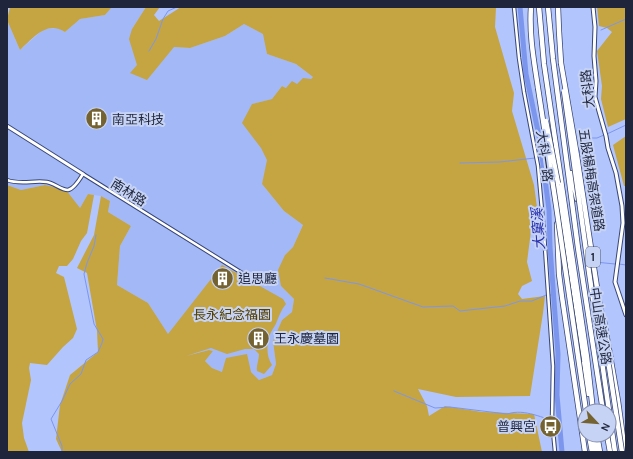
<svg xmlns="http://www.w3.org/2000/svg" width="633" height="459" font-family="Karla,'Noto Sans TC',sans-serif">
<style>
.built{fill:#a3b8f6}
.green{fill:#c5a442}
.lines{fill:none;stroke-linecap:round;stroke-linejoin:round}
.stream{stroke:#7c96ee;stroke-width:1}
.river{stroke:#7c96ee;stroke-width:5}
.minor-casing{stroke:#384675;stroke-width:4.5}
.tertiary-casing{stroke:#384675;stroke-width:5}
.motorway-casing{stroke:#384675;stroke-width:6}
.minor{stroke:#fff;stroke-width:2.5}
.tertiary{stroke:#fff;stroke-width:3}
.motorway{stroke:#fff;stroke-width:4.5}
.motorway-bridge-casing{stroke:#384675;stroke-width:6;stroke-linecap:butt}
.motorway-bridge{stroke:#fff;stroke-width:4.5}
.labels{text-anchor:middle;stroke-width:4;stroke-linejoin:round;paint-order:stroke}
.shield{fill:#c7d3f5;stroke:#515a73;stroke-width:1}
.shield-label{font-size:12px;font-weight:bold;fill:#1f263b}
.street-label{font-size:13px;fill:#1f263b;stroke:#c7d3f5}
.poi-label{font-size:13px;fill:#1f263b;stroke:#c7d3f5;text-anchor:start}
.park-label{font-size:13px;fill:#544100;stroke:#c7d3f5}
.water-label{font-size:14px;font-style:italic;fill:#252fad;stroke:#c7d3f5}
</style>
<rect width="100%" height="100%" fill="#b2c5fd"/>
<path class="built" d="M 112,7 L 146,7 L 132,29 L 174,47 L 190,48 L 225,36 L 244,24 L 264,34 L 267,54 L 296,64 L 313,77 L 311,79 L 286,88 L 282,86 L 272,99 L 252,104 L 261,148 L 268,160 L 262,184 L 284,211 L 303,225 L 293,247 L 285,255 L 281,286 L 294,299 L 292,312 L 282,320 L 273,341 L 276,364 L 272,375 L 259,380 L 251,372 L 222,372 L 212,368 L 205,361 L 213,351 L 209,350 L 186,356 L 173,342 L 148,303 L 117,285 L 120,246 L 131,226 L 108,212 L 110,201 L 101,196 L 88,194 L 80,208 L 45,185 L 21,190 L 7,185 L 7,20 L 20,50 L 44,29 L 58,28 L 65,32 L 80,19 L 105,15 Z"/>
<path class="green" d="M 10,7 L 112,7 L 105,15 L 80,19 L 65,32 C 47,20 33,38 20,50 L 7,20 Z
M 146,7 L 160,7 L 154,15 L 159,21 L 181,7 L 496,7 L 495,27 L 514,93 L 512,111 L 534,185 L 538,215 L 533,215 L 527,262 L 532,281 L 522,286 L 518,294 L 522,299 L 545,296 L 543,313 L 530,396 L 456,397 L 418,389 L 427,406 L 429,416 L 445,406 L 482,412 L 534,414 L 542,452 L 62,452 L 56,439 L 60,405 L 70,375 L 98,352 L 97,331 L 87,273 L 77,268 L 94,235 L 101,196 L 110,201 L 108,212 L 131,226 L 120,246 L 117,285 L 148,303 L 168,334 L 222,265 L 283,299 L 286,304 C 281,310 280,314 277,321 C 276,325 273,328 271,332 C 266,343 266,356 272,365 L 264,374 L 257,371 C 256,366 259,360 259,354 L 254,349 L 245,349 L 227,354 L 211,348 L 186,356 L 209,350 L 213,351 L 205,361 L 212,368 L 222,372 L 226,358 L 247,354 L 251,372 L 259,380 L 272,375 L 276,364 L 273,341 L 282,320 L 292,312 L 294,299 L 281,286 L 278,270 L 285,255 L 293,247 L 303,225 L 284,211 L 262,184 L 267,160 L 261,148 L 242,123 L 252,104 L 272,99 L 282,86 L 286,88 L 292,81 L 297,84 L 303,78 L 311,79 L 313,77 L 296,64 L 267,54 L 263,34 L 244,24 L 225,36 L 190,48 L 174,47 L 147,80 L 130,73 L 137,65 L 129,39 L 132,29 Z
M 597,7 L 626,7 L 626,119 L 608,127 L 601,99 L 602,86 L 597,51 L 612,32 L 607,28 L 599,26 Z
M 626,136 L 626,186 L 624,186 L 613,145 Z
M 7,185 L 21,190 L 45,185 L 66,190 L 80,208 L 88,194 L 94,195 L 87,233 L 81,241 L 73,259 L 67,266 L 59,266 L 56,273 L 64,277 L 77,329 L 73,338 L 63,347 L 47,365 L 30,363 L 29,368 L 31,380 L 22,423 L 24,438 L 29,452 L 7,452 Z"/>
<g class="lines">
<path class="stream" d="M 601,30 L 626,19
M 149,51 L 156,39 L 163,19 L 168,11 L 177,7
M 607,134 L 626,125
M 538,157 L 542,157
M 460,163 L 500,162 L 535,158
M 588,216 L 579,148 L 587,138 L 597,138 L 604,135
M 595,262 L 615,264
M 619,264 L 626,265
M 325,278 L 359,284 L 423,307 L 453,306 L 460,311 L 505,306 L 520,301 L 532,301 L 546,295 L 554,295
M 601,298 L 606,321
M 609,337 L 614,360
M 394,391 L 435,408 L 450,407 L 507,414 C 526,408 542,419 560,422
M 62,452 L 62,446 L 51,419 L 62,401 L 70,384 L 81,374 L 86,360 L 98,352 L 102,343 L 103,339 L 94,324 L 84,274 L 87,263 L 94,246 L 96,235"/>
<path class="river" d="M 520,7 L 526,74 L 540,141 L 549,210 L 550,247 L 558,354 L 557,395 L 562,452"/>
<defs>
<path id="minor" d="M 514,7 L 519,58 L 524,92 L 538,166 L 544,233 L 553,366 L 552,420 L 555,452
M 7,180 C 20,185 34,180 47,182 C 54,183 61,190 68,190 C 74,189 80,179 83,174 L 242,273"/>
<path id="tertiary" d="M 593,7 L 595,27 L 594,56 L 596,81 L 595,97 L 606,136 L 608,148 L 616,173 L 622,206 L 623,223 L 615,282 L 626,315
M 7,126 L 83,174"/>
<path id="motorway" d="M 531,7 C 529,35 534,61 538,88
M 539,7 L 544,64 L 587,357 L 593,411
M 548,7 L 553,59 L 578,248 L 603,411
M 558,7 L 559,31 L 561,63
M 571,173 L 577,199
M 556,178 L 556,195
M 558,187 L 585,365
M 557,224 L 559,274 L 562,297 L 585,452
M 588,265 L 615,452
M 604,321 L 618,401 L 625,452
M 584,363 L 588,394
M 589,435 L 592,452
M 594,435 L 596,452
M 597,435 L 600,452
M 607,435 L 610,452"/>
</defs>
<use href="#minor" class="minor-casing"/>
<use href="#tertiary" class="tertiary-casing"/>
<use href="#motorway" class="motorway-casing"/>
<use href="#minor" class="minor"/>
<use href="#tertiary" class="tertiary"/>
<use href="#motorway" class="motorway"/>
<defs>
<path id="motorway-bridge" d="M 561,63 L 577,156 L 622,452
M 538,88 L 556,205 L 586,411
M 564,91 L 588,265
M 546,121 L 558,183"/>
</defs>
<use href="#motorway-bridge" class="motorway-bridge-casing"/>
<use href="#motorway-bridge" class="motorway-bridge"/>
</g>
<defs>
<symbol id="building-disc" viewBox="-11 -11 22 22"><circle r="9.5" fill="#746230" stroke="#c7d3f5"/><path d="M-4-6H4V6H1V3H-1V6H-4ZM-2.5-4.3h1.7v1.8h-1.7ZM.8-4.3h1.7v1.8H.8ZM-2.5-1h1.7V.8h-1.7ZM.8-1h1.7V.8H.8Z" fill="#fff"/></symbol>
<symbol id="bus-disc" viewBox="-11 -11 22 22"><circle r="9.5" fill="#746230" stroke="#c7d3f5"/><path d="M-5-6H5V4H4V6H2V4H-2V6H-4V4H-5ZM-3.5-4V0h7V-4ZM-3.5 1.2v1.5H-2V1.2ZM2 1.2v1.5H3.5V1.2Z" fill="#fff"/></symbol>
</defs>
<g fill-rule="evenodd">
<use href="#building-disc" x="84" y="106" width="25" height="25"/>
<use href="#building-disc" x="210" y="266" width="25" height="25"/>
<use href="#building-disc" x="246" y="326" width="25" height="25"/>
<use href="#bus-disc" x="538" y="414" width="25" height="25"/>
</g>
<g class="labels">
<rect class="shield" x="586" y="247" width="14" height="20" rx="3"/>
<g class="shield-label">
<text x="593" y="261">1</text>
</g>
<g class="street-label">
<text transform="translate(587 89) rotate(-96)" y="5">大科路</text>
<text transform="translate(545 156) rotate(82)" y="5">大科一路</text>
<text transform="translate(592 180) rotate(81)" y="5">五股楊梅高架道路</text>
<text transform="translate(129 192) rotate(32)" y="5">南林路</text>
<text transform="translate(601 326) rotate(81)" y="5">中山高速公路</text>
</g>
<g class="poi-label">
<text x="112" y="124">南亞科技</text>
<text x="238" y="283">追思廳</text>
<text x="274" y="343">王永慶墓園</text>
<text x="536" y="431" text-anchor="end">普興宮</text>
</g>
<g class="park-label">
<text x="232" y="319">長永紀念福園</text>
</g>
<g class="water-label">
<text transform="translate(538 229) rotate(-94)" y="5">大窠溪</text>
</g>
</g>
<rect width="633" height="459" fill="none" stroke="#1f263b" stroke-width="16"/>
<g transform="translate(597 423) rotate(116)"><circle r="19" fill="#c7d3f5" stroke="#848eab"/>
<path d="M0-3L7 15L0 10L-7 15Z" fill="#746230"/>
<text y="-6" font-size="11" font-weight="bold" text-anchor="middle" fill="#1f263b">N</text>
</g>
</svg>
